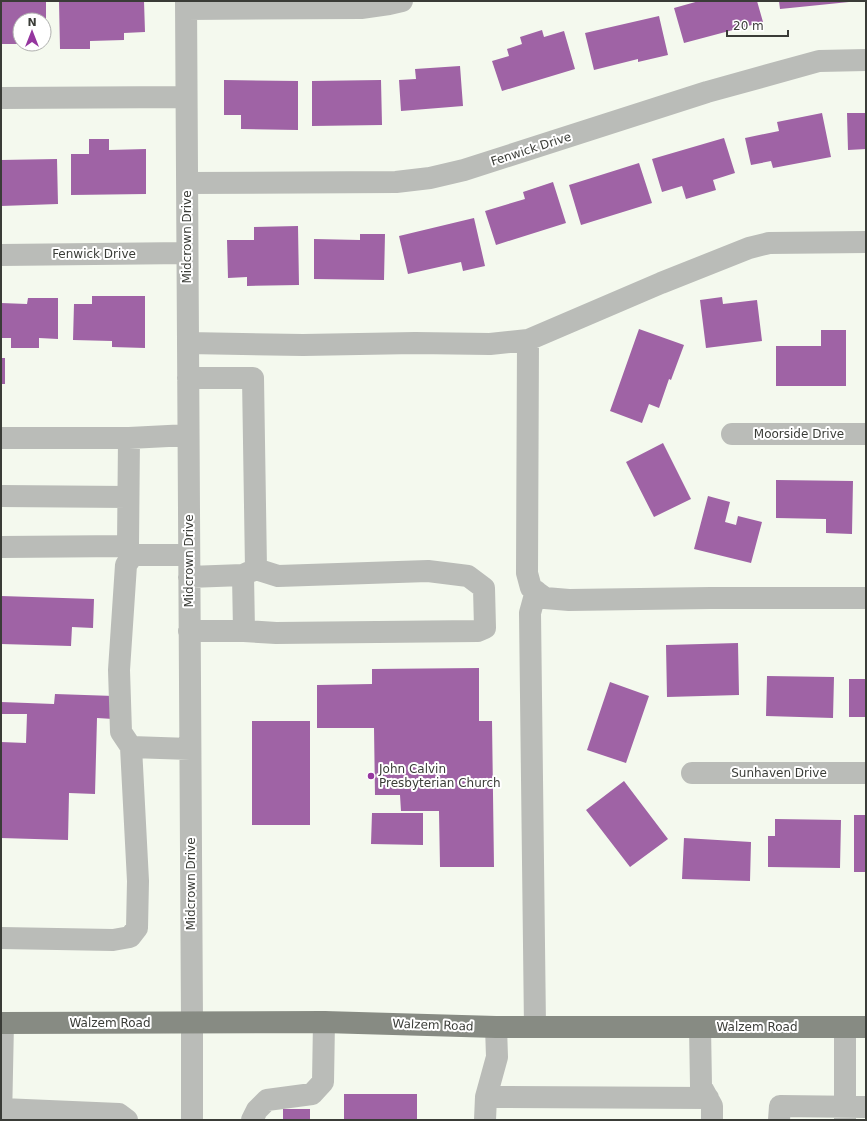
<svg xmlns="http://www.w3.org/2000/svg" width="867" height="1121" font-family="'DejaVu Sans',sans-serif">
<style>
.building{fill:#9f63a5}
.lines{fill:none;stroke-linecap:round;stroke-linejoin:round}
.minor{stroke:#babcb8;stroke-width:22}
.major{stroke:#878b83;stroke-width:22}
.poi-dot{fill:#95369f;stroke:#fff;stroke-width:1.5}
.labels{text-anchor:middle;stroke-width:4;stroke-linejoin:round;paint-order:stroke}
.street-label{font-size:12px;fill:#3a3c37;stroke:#fff}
.poi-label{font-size:12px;fill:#3a3c37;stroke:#fff;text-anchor:start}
</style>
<rect width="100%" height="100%" fill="#f4f9ee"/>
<path class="building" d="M 1,1 L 46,1 L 46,44 L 44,44 L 44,20 L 20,20 L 20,44 L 2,44 L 2,36 L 1,36 Z
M 59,1 L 144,1 L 145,32 L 124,33 L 124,40 L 90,41 L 90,49 L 60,49 Z
M 699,1 L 757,1 L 763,22 L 684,43 L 674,8 Z
M 779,1 L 849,1 L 849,2 L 780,9 Z
M 659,16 L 668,55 L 638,62 L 638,59 L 594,70 L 585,33 Z
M 542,30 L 544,37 L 564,31 L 575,69 L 502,91 L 492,61 L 509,56 L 507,49 L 522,44 L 520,37 Z
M 460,66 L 463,106 L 401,111 L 399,80 L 416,79 L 415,69 Z
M 224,80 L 298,81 L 298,130 L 241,129 L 241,115 L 224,115 Z
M 381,80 L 382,125 L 312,126 L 312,81 Z
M 822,113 L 831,157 L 773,168 L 771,161 L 751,165 L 745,138 L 779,131 L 777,122 Z
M 847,113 L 866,113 L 866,149 L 848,150 Z
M 724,138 L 735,173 L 713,180 L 716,190 L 686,199 L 682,186 L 662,192 L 652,159 Z
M 89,139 L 109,139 L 109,150 L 146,149 L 146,194 L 71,195 L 71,154 L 89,154 Z
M 57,159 L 58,204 L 1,206 L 1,160 Z
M 639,163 L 652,203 L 581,225 L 569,185 Z
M 553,182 L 566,223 L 496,245 L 485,211 L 525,199 L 523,192 Z
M 474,218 L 485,266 L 463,271 L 461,262 L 408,274 L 399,236 Z
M 298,226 L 299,285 L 247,286 L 247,277 L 228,278 L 227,240 L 254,240 L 254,227 Z
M 360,234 L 385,234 L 384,280 L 314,279 L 314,239 L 360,240 Z
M 92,296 L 145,296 L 145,348 L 112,347 L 112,341 L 73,340 L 74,304 L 92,304 Z
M 722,297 L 723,304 L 757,300 L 762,341 L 706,348 L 700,300 Z
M 28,298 L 58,298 L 58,339 L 39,338 L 39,348 L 11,348 L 11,338 L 1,338 L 1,303 L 27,304 Z
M 639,329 L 684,345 L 671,380 L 669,379 L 659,408 L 649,404 L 642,423 L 610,411 Z
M 821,330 L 846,330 L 846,386 L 776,386 L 776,346 L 821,346 Z
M 1,358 L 5,358 L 5,384 L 1,384 Z
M 663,443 L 691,499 L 654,517 L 626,462 Z
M 776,480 L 853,481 L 852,534 L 826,533 L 826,519 L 776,518 Z
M 708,496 L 730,502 L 725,522 L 736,525 L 738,516 L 762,522 L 751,563 L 694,549 Z
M 1,596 L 94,599 L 93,628 L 72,627 L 71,646 L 1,644 Z
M 738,643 L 739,695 L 667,697 L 666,645 Z
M 479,668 L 479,721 L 492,721 L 494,867 L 440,867 L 439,811 L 401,811 L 400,795 L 375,795 L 374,728 L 317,728 L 317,685 L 372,684 L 372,669 Z
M 767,676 L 834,677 L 833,718 L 766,716 Z
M 849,679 L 866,679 L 866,717 L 849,717 Z
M 610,682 L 649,696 L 626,763 L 587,750 Z
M 55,694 L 114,696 L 113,719 L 97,718 L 95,794 L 69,793 L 68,840 L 1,838 L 1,742 L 26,743 L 27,714 L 1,714 L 1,702 L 54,704 Z
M 252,721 L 310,721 L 310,825 L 252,825 Z
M 624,781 L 668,839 L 630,867 L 586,810 Z
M 372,813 L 423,813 L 423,845 L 371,844 Z
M 854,815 L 866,815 L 866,872 L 854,872 Z
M 775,819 L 841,820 L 840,868 L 768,867 L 768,836 L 775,836 Z
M 684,838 L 751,842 L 750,881 L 682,879 Z
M 344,1094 L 417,1094 L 417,1120 L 344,1120 Z
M 283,1109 L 310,1109 L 310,1120 L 283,1120 Z"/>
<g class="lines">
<path class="minor" d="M 186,1 L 192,1022 L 192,1120
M 186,9 L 361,8 L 389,4 L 402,1
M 1,98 L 186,97
M 187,183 L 396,182 L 430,178 L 464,170 L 707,92 L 819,61 L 866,60
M 1,255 L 187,253
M 528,340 L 527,573 L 531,588 L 545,598 L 569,600 L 711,598 L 866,598
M 188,343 L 303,345 L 415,343 L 490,344 L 528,340 L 661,283 L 749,248 L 769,243 L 866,242
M 188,378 L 253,378 L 256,569 L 243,575 L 189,577
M 732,434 L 866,434
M 1,438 L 129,438 L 128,546 L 133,555
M 129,438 L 188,435
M 1,496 L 128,497
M 1,547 L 128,546
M 243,575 L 244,631
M 189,631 L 244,631 L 276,633 L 478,631 L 485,628 L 484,588 L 468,576 L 428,571 L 278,576 L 256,569
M 131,747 L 190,749
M 692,773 L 866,773
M 1,938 L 113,940 L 130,937 L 137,928 L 138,881 L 131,747 L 121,732 L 119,670 L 126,565 L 133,555 L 189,555
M 535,1027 L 530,613 L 536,591
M 700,1027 L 701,1086 L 712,1106 L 712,1120
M 486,1097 L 708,1098
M 2,1109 L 119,1114 L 127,1120
M 1,1120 L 3,1023
M 252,1120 L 257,1110 L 267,1100 L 312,1094 L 323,1082 L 324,1022
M 485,1120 L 486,1097 L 497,1057 L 496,1027
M 779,1120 L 780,1106 L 866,1107
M 845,1120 L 845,1027"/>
<path class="major" d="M 1,1023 L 324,1022 L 496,1027 L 866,1027"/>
</g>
<circle class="poi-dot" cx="371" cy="776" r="4"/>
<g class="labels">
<g class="street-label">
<text transform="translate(531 149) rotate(-18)" y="4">Fenwick Drive</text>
<text transform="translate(187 237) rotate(-90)" y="4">Midcrown Drive</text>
<text x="94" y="258">Fenwick Drive</text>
<text x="799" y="438">Moorside Drive</text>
<text transform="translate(189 561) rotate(-90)" y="4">Midcrown Drive</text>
<text x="779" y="777">Sunhaven Drive</text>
<text transform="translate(191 884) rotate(-90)" y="4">Midcrown Drive</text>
<text x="110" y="1027">Walzem Road</text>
<text transform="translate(433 1025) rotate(2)" y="4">Walzem Road</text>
<text x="757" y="1031">Walzem Road</text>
</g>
<g class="poi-label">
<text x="379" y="773">John Calvin<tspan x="379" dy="14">Presbyterian Church</tspan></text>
</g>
</g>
<rect width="867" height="1121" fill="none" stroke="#3a3c37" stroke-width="4"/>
<g transform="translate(32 32)"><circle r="19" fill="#ffffff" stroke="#b0b1af"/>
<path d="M0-3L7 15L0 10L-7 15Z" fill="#95369f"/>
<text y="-6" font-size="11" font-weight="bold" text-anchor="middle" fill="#3a3c37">N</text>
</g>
<path d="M727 30v6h61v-6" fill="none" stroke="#3a3c37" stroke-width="2"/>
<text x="733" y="30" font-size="12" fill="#3a3c37" stroke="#ffffff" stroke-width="3" paint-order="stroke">20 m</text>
</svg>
